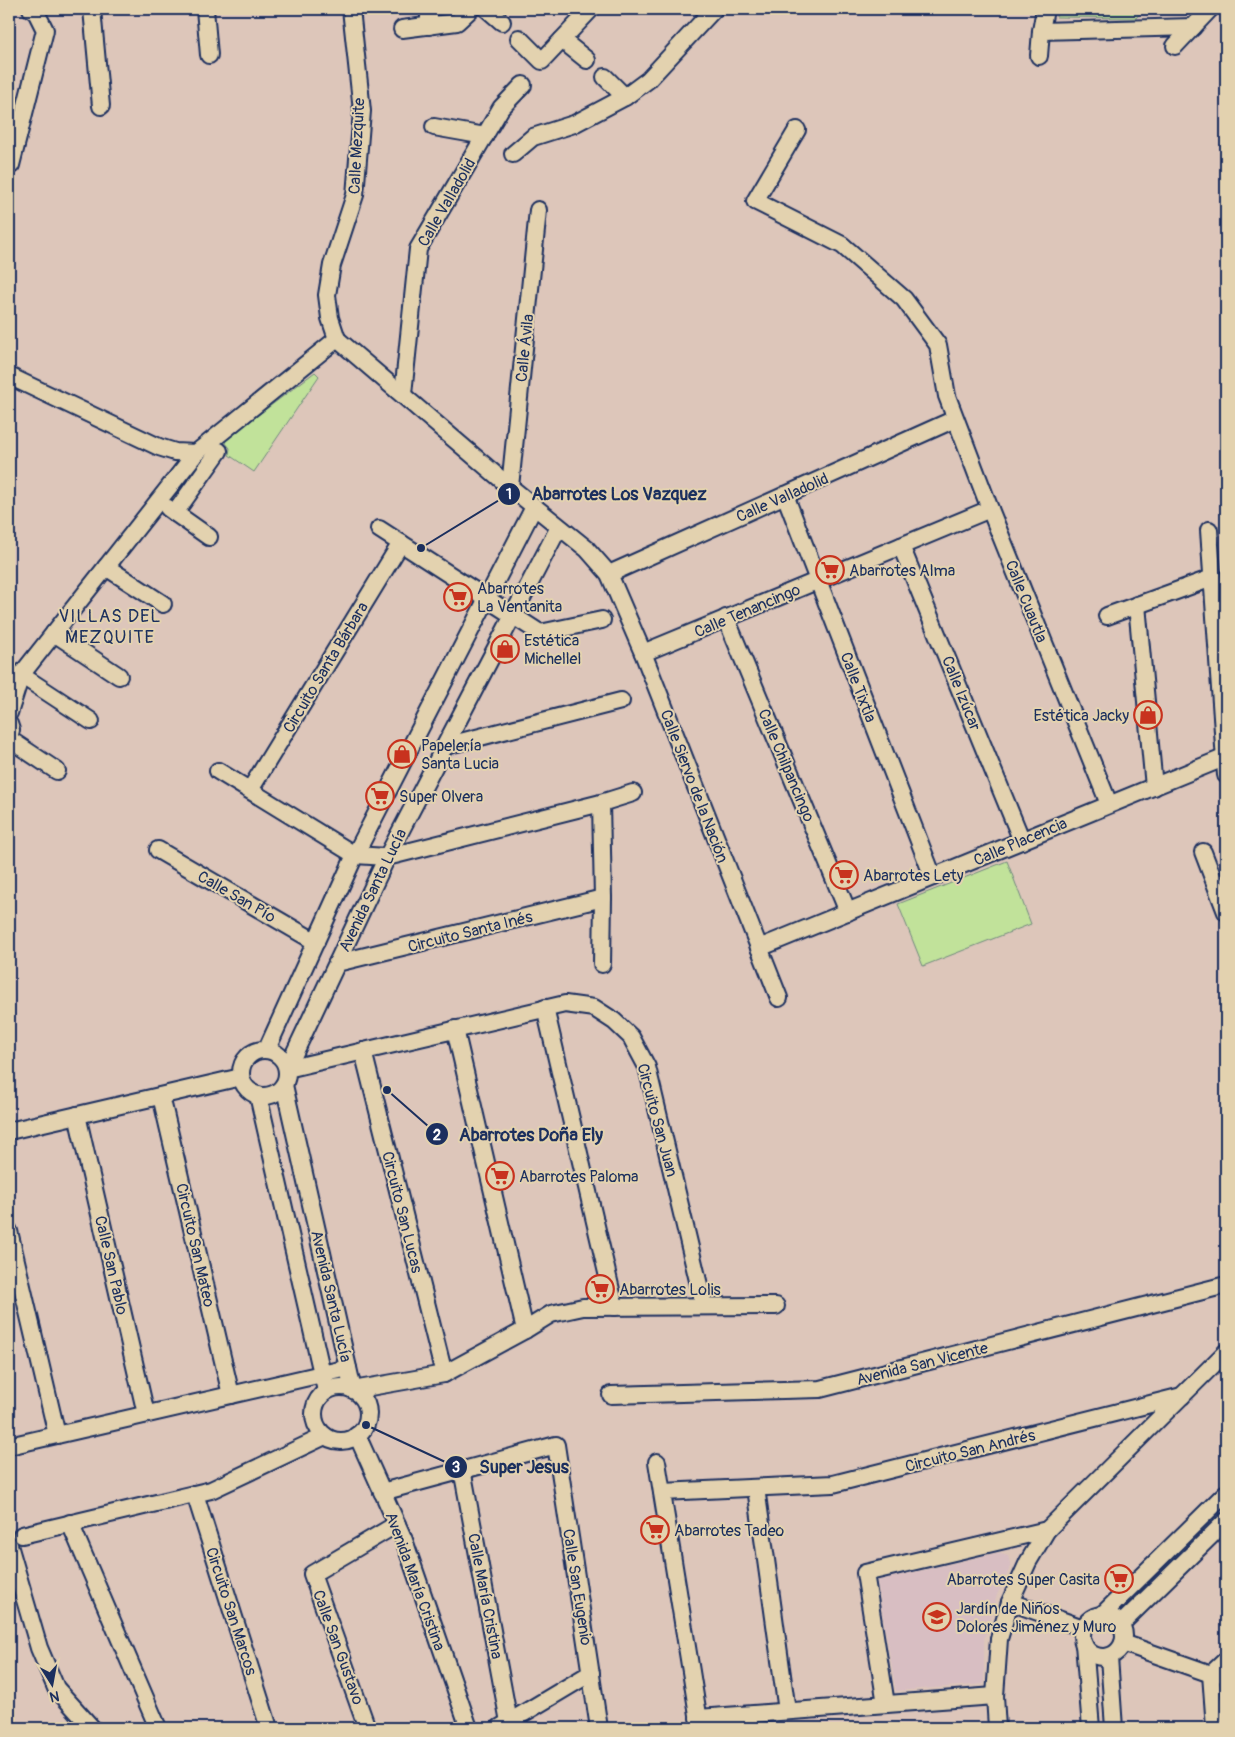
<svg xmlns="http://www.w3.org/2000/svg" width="1235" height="1737" font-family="Pangolin,sans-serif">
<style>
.built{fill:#d8bec2}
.green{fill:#c1e29a;stroke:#6e887c}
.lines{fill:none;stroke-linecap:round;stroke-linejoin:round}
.minor-casing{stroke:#1b2f5e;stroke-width:20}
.minor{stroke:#e3d2af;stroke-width:16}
.labels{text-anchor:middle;stroke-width:4;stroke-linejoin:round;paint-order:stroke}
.street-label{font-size:16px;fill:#1b2f5e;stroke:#e3d2af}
.poi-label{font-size:16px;fill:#1b2f5e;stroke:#e3d2af;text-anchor:start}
.neighbourhood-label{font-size:18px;letter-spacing:1px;fill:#1b2f5e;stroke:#e3d2af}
.leader{fill:none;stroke:#1b2f5e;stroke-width:2}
.callout-dot{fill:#1b2f5e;stroke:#e3d2af;stroke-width:2}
.mark-label{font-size:15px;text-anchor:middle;font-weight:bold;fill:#fff}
.callout-label{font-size:18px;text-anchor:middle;font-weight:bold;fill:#1b2f5e;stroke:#e3d2af;stroke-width:4;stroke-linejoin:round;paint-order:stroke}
</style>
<rect width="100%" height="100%" fill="#ddc6ba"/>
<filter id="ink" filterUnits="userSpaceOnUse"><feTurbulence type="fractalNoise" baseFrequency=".02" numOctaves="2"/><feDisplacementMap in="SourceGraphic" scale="10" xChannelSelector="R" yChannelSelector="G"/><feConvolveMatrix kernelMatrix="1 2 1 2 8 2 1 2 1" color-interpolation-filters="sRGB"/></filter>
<g filter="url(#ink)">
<path class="built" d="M 997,1553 L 1008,1556 L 1011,1566 L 997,1595 L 984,1640 L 984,1684 L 896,1691 L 877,1581 Z"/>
<g class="green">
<path d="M 1057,9 L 1144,9 L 1136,18 L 1056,17 Z"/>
<path d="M 315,372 L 319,376 L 254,472 L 229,455 L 230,448 L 224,441 Z"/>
<path d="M 1007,861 L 1031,924 L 923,966 L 898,904 Z"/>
</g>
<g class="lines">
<defs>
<g id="minor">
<path d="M 92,9 L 101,106"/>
<path d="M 205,9 L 209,55"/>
<path d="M 487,9 L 502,22"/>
<path d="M 429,26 L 429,9"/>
<path d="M 402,29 L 457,22 L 471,9"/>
<path d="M 1041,31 L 1193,27"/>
<path d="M 519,38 L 542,61 L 591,9"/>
<path d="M 562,40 L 587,60"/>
<path d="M 1175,46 L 1210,9"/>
<path d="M 1039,56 L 1041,31 L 1045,9"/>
<path d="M 605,77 L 625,97"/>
<path d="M 434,127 L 485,136"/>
<path d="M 797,130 L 755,201 L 842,245 L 904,299 L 938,345 L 947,396 L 990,509 L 1109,804"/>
<path d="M 513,154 L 533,137 L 574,124 L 625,97 L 648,80 L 714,9"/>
<path d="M 9,166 L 11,165 L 45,30 L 36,12 L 31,9"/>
<path d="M 337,339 L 510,487 L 587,549 L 609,574 L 643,653 L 779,998"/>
<path d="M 337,339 L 330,318 L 327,295 L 332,265 L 355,195 L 362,111 L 351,9"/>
<path d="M 9,376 L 159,447 L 175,452 L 196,453"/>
<path d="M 403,394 L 418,249 L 501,108 L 523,85"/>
<path d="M 510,487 L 538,210"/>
<path d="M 785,495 L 933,877"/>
<path d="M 168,508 L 209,537"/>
<path d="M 175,513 L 219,451"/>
<path d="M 379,529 L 540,633 L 602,620"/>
<path d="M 1209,530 L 1226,775"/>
<path d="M 901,546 L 1022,841"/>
<path d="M 106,567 L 163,604"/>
<path d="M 609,574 L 955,419"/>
<path d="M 1137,605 L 1154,787"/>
<path d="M 1107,616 L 1212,578"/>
<path d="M 726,618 L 848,912"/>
<path d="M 54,633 L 119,676"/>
<path d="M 643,653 L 990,509"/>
<path d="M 21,675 L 91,721"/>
<path d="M 9,713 L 21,675 L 196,453 L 337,339"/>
<path d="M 9,724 L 11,730 L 9,737"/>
<path d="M 9,739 L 57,771"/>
<path d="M 445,746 L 621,701"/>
<path d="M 218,771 L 355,855 L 387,857 L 601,803 L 633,793"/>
<path d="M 250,790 L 401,543"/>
<path d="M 601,803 L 603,898 L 602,964"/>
<path d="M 158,850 L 316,942"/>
<path d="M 1203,852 L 1226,912"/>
<path d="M 759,948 L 1226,757"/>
<path d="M 337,963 L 603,898"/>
<path d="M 545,1008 L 615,1307"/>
<path d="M 455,1029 L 525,1330"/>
<path d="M 267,1049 L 355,855 L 534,507"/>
<circle cx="264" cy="1073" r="23"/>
<path d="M 363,1051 L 444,1374"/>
<path d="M 287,1069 L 565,1004 L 594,1008 L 614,1021 L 631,1037 L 647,1067 L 704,1306"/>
<path d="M 287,1069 L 387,857 L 559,527"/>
<path d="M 284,1085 L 353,1390 L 444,1374 L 525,1330 L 551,1314 L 583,1307 L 776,1306"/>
<path d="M 258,1095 L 326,1391"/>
<path d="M 161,1096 L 231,1395"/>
<path d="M 77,1115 L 146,1414"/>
<path d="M 9,1131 L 241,1077"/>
<path d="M 9,1231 L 57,1435"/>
<circle cx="341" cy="1414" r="27"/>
<path d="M 611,1395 L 820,1389 L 1226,1285"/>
<path d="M 357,1435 L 404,1540 L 469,1728"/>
<path d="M 9,1446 L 348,1368"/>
<path d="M 657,1462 L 700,1727"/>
<path d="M 462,1469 L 509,1722"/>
<path d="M 756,1488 L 787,1711"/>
<path d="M 382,1492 L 556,1445 L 599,1728"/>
<path d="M 662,1492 L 833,1484 L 1182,1396"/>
<path d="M 195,1494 L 269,1728"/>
<path d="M 70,1523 L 158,1728"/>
<path d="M 22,1535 L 211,1490 L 325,1436"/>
<path d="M 9,1545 L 39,1648 L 56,1688 L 92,1728"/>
<path d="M 1010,1602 L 1083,1628"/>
<circle cx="1103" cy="1636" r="21"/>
<path d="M 1102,1615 L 1226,1493"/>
<path d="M 1121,1624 L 1226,1521"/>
<path d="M 1123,1643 L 1211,1674 L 1226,1673"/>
<path d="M 1084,1644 L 1091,1728"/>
<path d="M 1109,1657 L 1114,1728"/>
<path d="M 886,1704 L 865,1573 L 1047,1530"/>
<path d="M 698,1718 L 995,1696"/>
<path d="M 367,1728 L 312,1574 L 397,1524"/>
<path d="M 499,1728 L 591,1673"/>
<path d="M 997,1728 L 995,1696 L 999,1639 L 1010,1602 L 1028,1562 L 1047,1530 L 1226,1352"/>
<path d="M 1215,1728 L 1211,1674 L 1226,1660"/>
</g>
</defs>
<use href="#minor" class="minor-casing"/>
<use href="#minor" class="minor"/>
</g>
</g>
<defs>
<symbol id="supermarket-ring" viewBox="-11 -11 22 22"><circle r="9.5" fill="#e3d2af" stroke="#c8321e" stroke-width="1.5"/><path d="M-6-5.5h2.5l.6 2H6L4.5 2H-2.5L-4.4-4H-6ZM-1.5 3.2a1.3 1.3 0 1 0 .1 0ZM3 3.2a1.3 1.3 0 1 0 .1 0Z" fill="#c8321e"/></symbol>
<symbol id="shop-ring" viewBox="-11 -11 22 22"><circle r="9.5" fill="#e3d2af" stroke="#c8321e" stroke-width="1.5"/><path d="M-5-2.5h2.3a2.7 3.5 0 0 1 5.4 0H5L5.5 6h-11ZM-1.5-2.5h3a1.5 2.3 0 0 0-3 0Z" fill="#c8321e"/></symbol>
<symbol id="school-ring" viewBox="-11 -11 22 22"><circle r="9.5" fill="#e3d2af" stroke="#c8321e" stroke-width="1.5"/><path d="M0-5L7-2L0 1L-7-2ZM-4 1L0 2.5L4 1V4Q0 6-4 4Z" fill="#c8321e"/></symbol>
</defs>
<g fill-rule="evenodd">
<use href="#supermarket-ring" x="814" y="554" width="32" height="32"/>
<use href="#supermarket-ring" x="442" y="581" width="32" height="32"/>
<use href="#shop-ring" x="489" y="633" width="32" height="32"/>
<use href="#shop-ring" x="1132" y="699" width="32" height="32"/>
<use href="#shop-ring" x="386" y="738" width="32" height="32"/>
<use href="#supermarket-ring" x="364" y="780" width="32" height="32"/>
<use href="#supermarket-ring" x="828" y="859" width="32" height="32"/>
<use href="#supermarket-ring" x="484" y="1160" width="32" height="32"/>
<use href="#supermarket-ring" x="584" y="1273" width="32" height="32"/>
<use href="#supermarket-ring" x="639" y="1514" width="32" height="32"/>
<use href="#supermarket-ring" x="1103" y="1563" width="32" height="32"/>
<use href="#school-ring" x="921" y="1601" width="32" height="32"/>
</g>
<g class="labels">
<g class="street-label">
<text transform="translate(356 146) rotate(-87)" y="6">Calle Mezquite</text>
<text transform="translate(446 202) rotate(-60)" y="6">Calle Valladolid</text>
<text transform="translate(524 348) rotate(-84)" y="6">Calle Ávila</text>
<text transform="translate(782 497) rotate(-24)" y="6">Calle Valladolid</text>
<text transform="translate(1027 601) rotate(68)" y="6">Calle Cuautla</text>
<text transform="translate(747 610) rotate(-23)" y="6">Calle Tenancingo</text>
<text transform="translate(325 667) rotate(-59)" y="6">Circuito Santa Bárbara</text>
<text transform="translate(859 687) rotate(69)" y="6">Calle Tixtla</text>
<text transform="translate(962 693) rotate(68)" y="6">Calle Izúcar</text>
<text transform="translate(787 765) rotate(67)" y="6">Calle Chilpancingo</text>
<text transform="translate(695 786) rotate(69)" y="6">Calle Siervo de la Nación</text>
<text transform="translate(1020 841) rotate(-23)" y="6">Calle Placencia</text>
<text transform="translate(372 890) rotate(-64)" y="6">Avenida Santa Lucía</text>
<text transform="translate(237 896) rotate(30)" y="6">Calle San Pío</text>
<text transform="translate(470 931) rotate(-14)" y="6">Circuito Santa Inés</text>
<text transform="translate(658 1120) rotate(75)" y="6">Circuito San Juan</text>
<text transform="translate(403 1212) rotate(76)" y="6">Circuito San Lucas</text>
<text transform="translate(196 1245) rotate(77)" y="6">Circuito San Mateo</text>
<text transform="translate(112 1265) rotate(77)" y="6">Calle San Pablo</text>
<text transform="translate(332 1296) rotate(77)" y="6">Avenida Santa Lucía</text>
<text transform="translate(922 1363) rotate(-14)" y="6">Avenida San Vicente</text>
<text transform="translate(970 1450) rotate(-14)" y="6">Circuito San Andrés</text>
<text transform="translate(416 1581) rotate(70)" y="6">Avenida María Cristina</text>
<text transform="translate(578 1587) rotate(81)" y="6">Calle San Eugenio</text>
<text transform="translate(486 1596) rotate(79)" y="6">Calle María Cristina</text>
<text transform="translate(232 1611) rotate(72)" y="6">Circuito San Marcos</text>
<text transform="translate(339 1647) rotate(70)" y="6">Calle San Gustavo</text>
</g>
<g class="poi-label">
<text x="849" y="576">Abarrotes Alma</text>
<text x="477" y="594">Abarrotes<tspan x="477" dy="18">La Ventanita</tspan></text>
<text x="524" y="646">Estética<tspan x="524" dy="18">Michellel</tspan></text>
<text x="1129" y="721" text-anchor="end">Estética Jacky</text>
<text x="421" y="751">Papelería<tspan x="421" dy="18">Santa Lucia</tspan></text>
<text x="399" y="802">Super Olvera</text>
<text x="863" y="881">Abarrotes Lety</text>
<text x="519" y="1182">Abarrotes Paloma</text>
<text x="619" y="1295">Abarrotes Lolis</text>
<text x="674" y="1536">Abarrotes Tadeo</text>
<text x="1100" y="1585" text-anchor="end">Abarrotes Super Casita</text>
<text x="956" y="1614">Jardín de Niños<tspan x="956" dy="18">Dolores Jiménez y Muro</tspan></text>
</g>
<g class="neighbourhood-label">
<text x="110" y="622">VILLAS DEL<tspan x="110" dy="21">MEZQUITE</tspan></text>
</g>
</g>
<path class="leader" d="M421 548L509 494M387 1090L437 1134M366 1425L456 1467"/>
<g class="callout-dot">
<circle cx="421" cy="548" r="5"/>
<circle cx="387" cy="1090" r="5"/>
<circle cx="366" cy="1425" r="5"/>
<circle cx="509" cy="494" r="12"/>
<circle cx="437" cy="1134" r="12"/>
<circle cx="456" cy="1467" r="12"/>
</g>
<g class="mark-label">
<text x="509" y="499">1</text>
<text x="437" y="1140">2</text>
<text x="456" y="1472">3</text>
</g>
<g class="callout-label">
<text x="619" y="500">Abarrotes Los Vazquez</text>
<text x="531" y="1141">Abarrotes Doña Ely</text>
<text x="524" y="1473">Super Jesus</text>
</g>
<rect width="1235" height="1737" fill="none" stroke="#e3d2af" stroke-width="30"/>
<rect x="15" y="15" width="1205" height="1707" fill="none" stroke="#1b2f5e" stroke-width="2" filter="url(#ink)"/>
<g transform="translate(52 1684) rotate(169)" stroke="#e3d2af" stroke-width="4" paint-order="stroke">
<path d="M0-4L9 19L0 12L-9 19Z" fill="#1b2f5e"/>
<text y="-8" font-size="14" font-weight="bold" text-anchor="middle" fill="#1b2f5e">N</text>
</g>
</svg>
